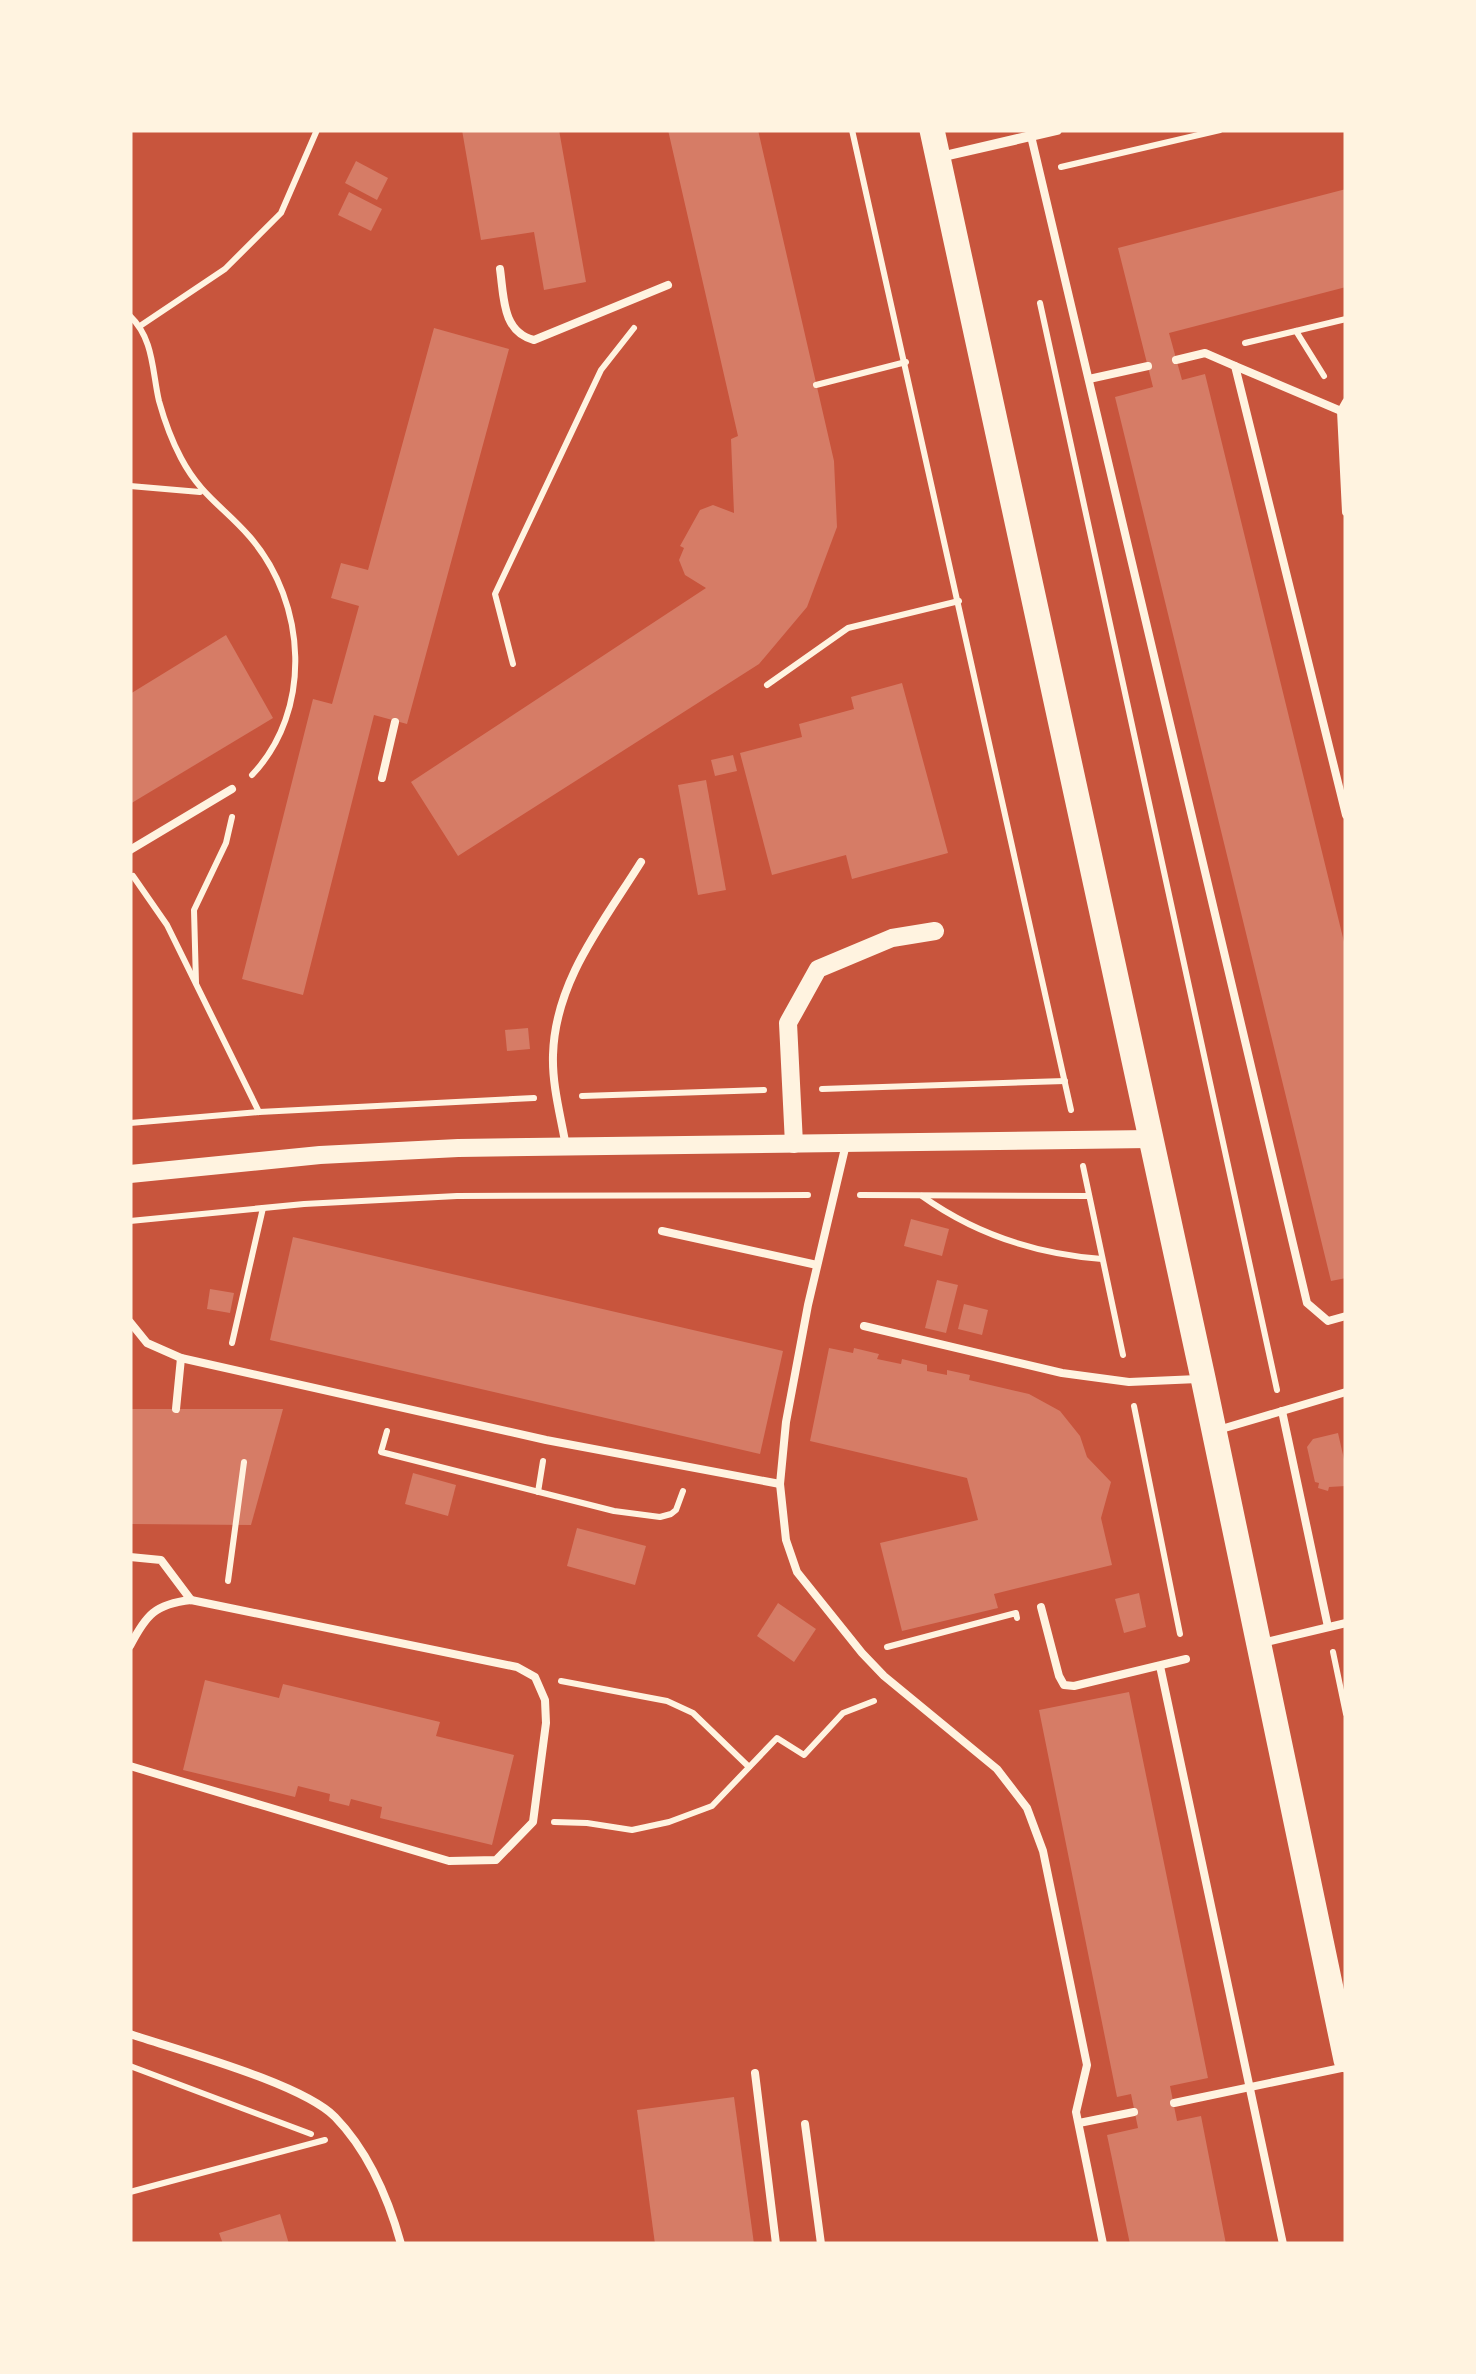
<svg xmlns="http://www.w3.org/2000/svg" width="1476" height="2374" font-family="Roboto,sans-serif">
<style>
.building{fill:#d67c66}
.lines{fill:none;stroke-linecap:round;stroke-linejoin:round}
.path{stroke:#fff3e0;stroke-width:6}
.service{stroke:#fff3e0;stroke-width:8}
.minor{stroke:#fff3e0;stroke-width:10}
.tertiary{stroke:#fff3e0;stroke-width:18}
.primary{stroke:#fff3e0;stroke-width:25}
</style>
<rect width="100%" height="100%" fill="#c8553d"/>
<g class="building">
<path d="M 462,130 L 559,130 L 586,282 L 544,290 L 534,232 L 481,240 Z"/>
<path d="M 668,130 L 758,130 L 834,461 L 837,527 L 807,607 L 759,664 L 458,856 L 411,782 L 706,588 L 685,575 L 679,560 L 684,548 L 680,546 L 700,510 L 713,505 L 734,513 L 731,439 L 738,436 Z"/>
<path d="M 356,161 L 388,178 L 377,200 L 345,183 Z"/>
<path d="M 1346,189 L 1346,287 L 1169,333 L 1182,380 L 1205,374 L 1346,950 L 1346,1278 L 1331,1281 L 1115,397 L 1153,387 L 1118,248 Z"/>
<path d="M 349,192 L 382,209 L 371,231 L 338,215 Z"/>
<path d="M 434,328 L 509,349 L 407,724 L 374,715 L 303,995 L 242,979 L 313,699 L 332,704 L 359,606 L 331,598 L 341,563 L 368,570 Z"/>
<path d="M 226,635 L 273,718 L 130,804 L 130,694 Z"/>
<path d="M 902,683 L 948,853 L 852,879 L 846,855 L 772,875 L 740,753 L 802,737 L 799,724 L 854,709 L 851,697 Z"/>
<path d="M 733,755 L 737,771 L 715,776 L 711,760 Z"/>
<path d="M 706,780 L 726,890 L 698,895 L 678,785 Z"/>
<path d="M 528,1028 L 530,1049 L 507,1051 L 505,1030 Z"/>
<path d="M 911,1219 L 949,1229 L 942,1256 L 904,1246 Z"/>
<path d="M 293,1237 L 783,1351 L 760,1454 L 270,1340 Z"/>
<path d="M 937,1280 L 958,1285 L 946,1333 L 925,1328 Z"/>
<path d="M 210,1289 L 234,1293 L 230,1313 L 207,1309 Z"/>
<path d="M 964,1304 L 988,1310 L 982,1335 L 958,1329 Z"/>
<path d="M 829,1348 L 853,1353 L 854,1348 L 879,1354 L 877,1359 L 901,1364 L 902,1359 L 927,1365 L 927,1371 L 947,1375 L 947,1370 L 970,1375 L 969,1380 L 1029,1394 L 1060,1411 L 1080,1436 L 1087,1457 L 1111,1482 L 1101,1518 L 1112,1565 L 994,1594 L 998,1608 L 902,1631 L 880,1543 L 978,1520 L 967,1478 L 810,1441 Z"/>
<path d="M 130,1409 L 283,1409 L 251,1525 L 130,1524 Z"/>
<path d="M 1338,1433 L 1346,1468 L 1346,1486 L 1329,1487 L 1328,1491 L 1318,1488 L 1319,1483 L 1315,1482 L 1307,1447 L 1313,1439 Z"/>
<path d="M 413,1473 L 456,1485 L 448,1516 L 405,1504 Z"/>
<path d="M 577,1528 L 646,1546 L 635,1585 L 567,1566 Z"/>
<path d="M 1139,1593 L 1146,1627 L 1124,1633 L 1115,1599 Z"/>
<path d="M 778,1603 L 816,1629 L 794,1662 L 757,1636 Z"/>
<path d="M 205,1680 L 279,1698 L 283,1684 L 440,1722 L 436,1736 L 514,1755 L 492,1845 L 380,1818 L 382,1807 L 351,1799 L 349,1806 L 329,1801 L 330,1794 L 298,1786 L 295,1797 L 183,1770 Z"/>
<path d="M 1129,1692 L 1208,2078 L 1170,2086 L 1177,2121 L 1201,2116 L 1226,2244 L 1130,2244 L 1107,2135 L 1138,2128 L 1131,2094 L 1117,2097 L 1039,1710 Z"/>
<path d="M 734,2097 L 754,2244 L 655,2244 L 637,2110 Z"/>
<path d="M 280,2214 L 289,2244 L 223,2244 L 219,2233 Z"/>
</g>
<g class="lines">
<g class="path">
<path d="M 852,130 L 1071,1110"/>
<path d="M 1061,167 L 1220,130"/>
<path d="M 1040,303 L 1277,1390"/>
<path d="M 130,316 C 154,339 152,371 159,401 C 164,419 172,441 181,458 C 201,496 224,507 250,537 C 307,603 313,711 252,775"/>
<path d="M 140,326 L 225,269 L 281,213 L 317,130"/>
<path d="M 1296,331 L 1324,376"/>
<path d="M 1245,343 L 1346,319"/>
<path d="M 816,385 L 906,362"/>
<path d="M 130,486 L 200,492"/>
<path d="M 513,664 L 495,594 L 601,370 L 634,328"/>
<path d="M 767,685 L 848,628 L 959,601"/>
<path d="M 133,876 L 167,925 L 259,1112"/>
<path d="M 196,983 L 194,910 L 226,843 L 232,817"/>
<path d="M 822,1089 L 1065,1081"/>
<path d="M 582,1096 L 764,1090"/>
<path d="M 130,1123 L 259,1112 L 534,1098"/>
<path d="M 1083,1166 L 1123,1355"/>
<path d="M 860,1195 L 1089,1196"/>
<path d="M 922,1196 C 975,1234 1036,1254 1102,1259"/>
<path d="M 130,1221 L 304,1204 L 457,1196 L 808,1195"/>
<path d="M 232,1343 L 263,1208"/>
<path d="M 1134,1406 L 1180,1634"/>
<path d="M 387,1431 L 381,1452 L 614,1511 L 660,1517 L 671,1514 L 676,1510 L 683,1491"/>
<path d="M 538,1492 L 543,1461"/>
<path d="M 228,1581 L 244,1462"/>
<path d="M 887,1647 L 1016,1613 L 1017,1618"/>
<path d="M 1333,1652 L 1346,1714"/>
<path d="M 561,1681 L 667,1701 L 693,1713 L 749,1767"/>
<path d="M 554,1822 L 587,1823 L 632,1830 L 669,1822 L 712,1806 L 777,1738 L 804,1755 L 843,1713 L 874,1701"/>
<path d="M 130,2066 L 311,2134"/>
<path d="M 130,2192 L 325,2140"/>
</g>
<g class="service">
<path d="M 1031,136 L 1307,1303 L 1328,1321 L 1346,1316"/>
<path d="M 500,269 C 504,297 502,332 534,340 L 668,285"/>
<path d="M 1176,360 L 1205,353 L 1235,366 L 1346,815"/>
<path d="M 1235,366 L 1341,411"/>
<path d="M 1089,379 L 1148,366"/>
<path d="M 1346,402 L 1341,411 L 1346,512"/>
<path d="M 382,778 L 395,722"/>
<path d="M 130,850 L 232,789"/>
<path d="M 846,1144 L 808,1305 L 786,1422 L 780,1484 L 786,1540 L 797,1572 L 862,1653 L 884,1676 L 997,1769 L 1027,1808 L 1043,1851 L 1087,2065 L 1076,2112 L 1103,2244"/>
<path d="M 566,1147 C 561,1117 552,1086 553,1055 C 555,981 603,923 641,862"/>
<path d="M 662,1231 L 817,1265"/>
<path d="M 130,1322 L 147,1343 L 181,1358 L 546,1440 L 780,1484"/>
<path d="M 864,1326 L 1062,1373 L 1129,1382 L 1198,1379"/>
<path d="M 176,1409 L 181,1358"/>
<path d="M 1282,1411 L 1328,1627"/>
<path d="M 1218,1430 L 1346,1392"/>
<path d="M 130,1557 L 161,1560 L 191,1600"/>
<path d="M 1041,1607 L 1059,1676 L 1064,1685 L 1074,1686 L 1186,1659"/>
<path d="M 1262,1643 L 1346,1623"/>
<path d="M 130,1646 C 146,1615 155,1604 191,1600 L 517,1667 L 535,1677 L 545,1700 L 546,1723 L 533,1822 L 496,1860 L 449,1861 L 130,1766"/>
<path d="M 1160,1666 L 1283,2244"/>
<path d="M 130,2034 C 180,2051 301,2083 335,2117 C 369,2152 388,2197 401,2244"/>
<path d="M 755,2073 L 776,2244"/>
<path d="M 1174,2103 L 1346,2067"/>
<path d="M 1079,2123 L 1134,2112"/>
<path d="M 805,2124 L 821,2244"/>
</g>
<path class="minor" d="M 940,157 L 1057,130"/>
<g class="tertiary">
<path d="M 794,1144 L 788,1023 L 818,969 L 892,938 L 935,931"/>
<path d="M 130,1174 L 320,1155 L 458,1148 L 1150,1139"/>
</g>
<path class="primary" d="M 932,130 L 1203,1378 L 1346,2060"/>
</g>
<rect width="1476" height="2374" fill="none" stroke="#fff3e0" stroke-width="265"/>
</svg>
